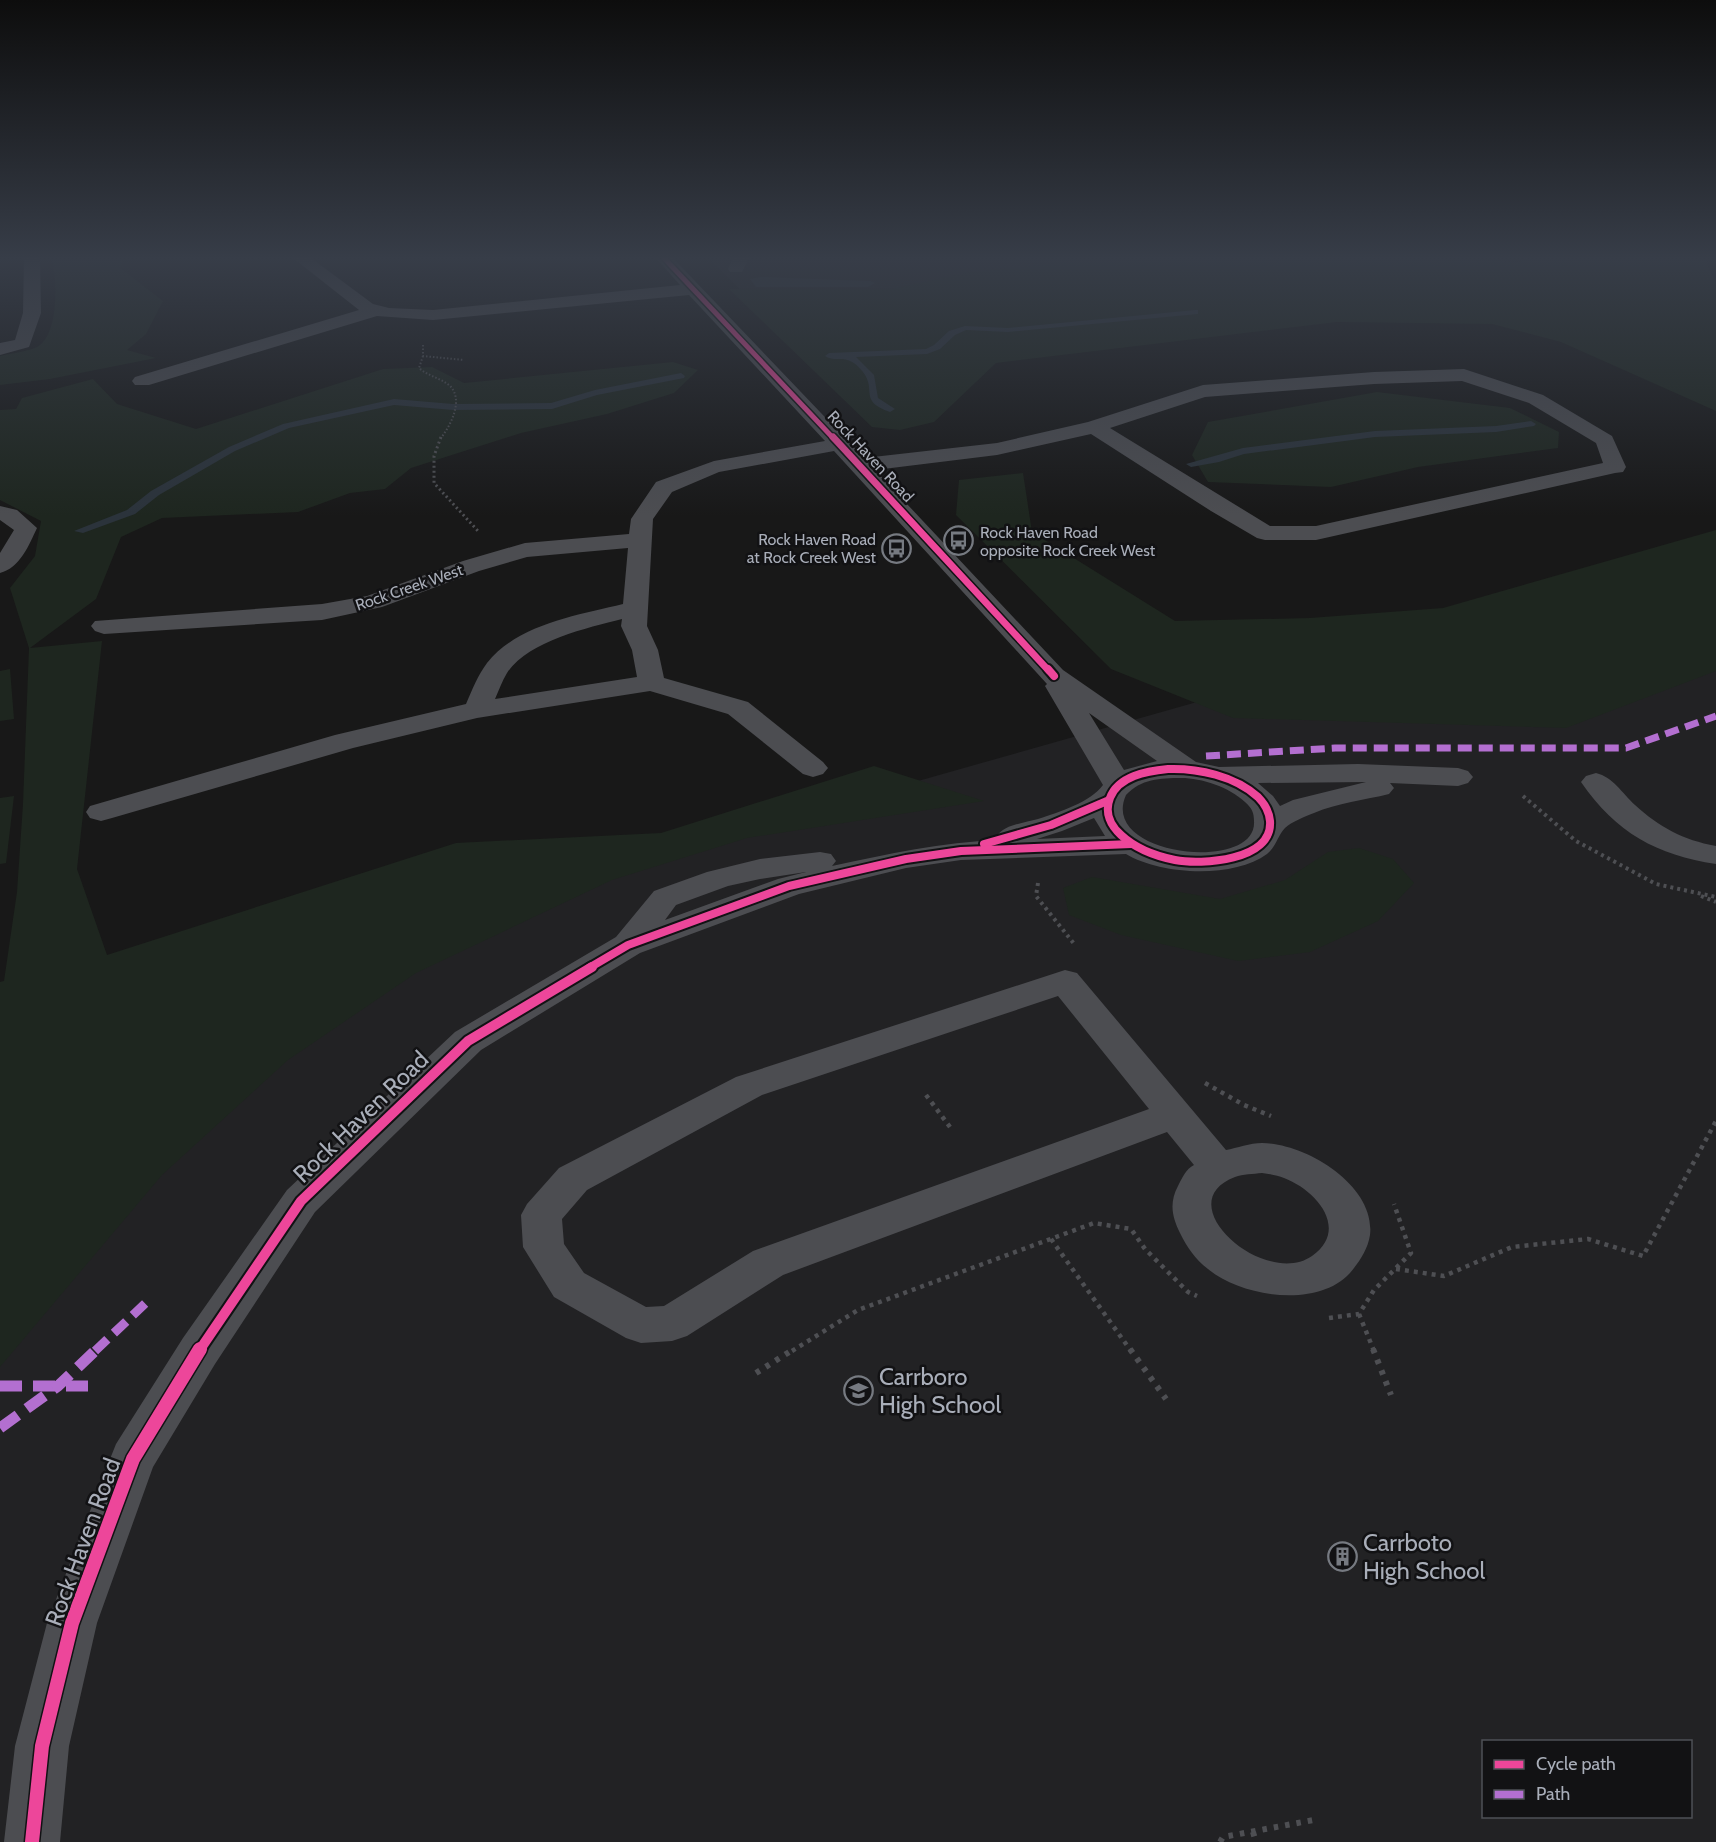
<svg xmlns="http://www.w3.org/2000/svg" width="1716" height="1842" font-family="Cabin,sans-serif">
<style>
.built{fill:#222224;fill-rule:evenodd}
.green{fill:#1e261f}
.water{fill:#2b333b}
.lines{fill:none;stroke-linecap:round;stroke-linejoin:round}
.stream{fill:#2b333b;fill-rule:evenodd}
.path-far4{stroke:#4e4f53;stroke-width:2;stroke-dasharray:1.5 2;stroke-linecap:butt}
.path-far3{stroke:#4e4f53;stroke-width:3;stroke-dasharray:2 3;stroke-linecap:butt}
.path-far2{stroke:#4e4f53;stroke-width:4;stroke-dasharray:3 4;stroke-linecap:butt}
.path-far1{stroke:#4e4f53;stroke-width:4.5;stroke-dasharray:4 5;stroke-linecap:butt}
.path{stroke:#4e4f53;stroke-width:6;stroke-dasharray:4.5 7;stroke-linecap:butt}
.minor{fill:#4c4d51;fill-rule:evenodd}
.quiet-far2{stroke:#b36fd0;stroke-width:7;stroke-dasharray:14 7;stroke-linecap:butt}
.quiet-far1{stroke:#b36fd0;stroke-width:9;stroke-dasharray:17 9;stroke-linecap:butt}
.quiet{stroke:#b36fd0;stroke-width:11;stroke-dasharray:22 11;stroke-linecap:butt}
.cycleway-far4-casing{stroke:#121214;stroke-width:8}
.cycleway-far3-casing{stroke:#121214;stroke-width:10}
.cycleway-far2-casing{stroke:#121214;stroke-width:12}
.cycleway-far1-casing{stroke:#121214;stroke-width:14}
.cycleway-casing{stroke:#121214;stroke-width:17}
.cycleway-far4{stroke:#ed469a;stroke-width:5}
.cycleway-far3{stroke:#ed469a;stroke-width:7}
.cycleway-far2{stroke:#ed469a;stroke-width:8}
.cycleway-far1{stroke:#ed469a;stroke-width:10}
.cycleway{stroke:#ed469a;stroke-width:14}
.labels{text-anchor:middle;stroke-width:5;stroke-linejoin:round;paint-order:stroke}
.far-street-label{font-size:16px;fill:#a9aeb9;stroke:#121214}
.far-poi-label{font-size:16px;fill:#a9aeb9;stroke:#121214;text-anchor:start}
.near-street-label{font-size:24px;fill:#a9aeb9;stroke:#121214}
.near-poi-label{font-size:24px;fill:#a9aeb9;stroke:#121214;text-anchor:start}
</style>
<rect width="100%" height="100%" fill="#181818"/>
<g class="built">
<path d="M 708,258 L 1332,258 L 762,311 Z"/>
<path d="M 1716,555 L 1716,1842 L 0,1842 L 0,1041 ZM 1484,1742 L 1690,1742 L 1690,1816 L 1484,1816 Z"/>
</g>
<g class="green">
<path d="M 51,258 L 124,258 L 120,268 L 163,301 L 146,334 L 127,350 L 156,358 L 50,379 L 0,385 L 0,356 C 12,353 26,352 37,347 C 59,336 58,278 51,258 Z"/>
<path d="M 1156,258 L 1448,258 L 1521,262 L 1522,258 L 1711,258 L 1706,263 L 1716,282 L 1716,411 L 1561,342 L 1492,324 L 1337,322 L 996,363 L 934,422 L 900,430 L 872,427 L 729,289 L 892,289 L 965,273 L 1073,262 L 1116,262 Z"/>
<path d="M 673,362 L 698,370 L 674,393 L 607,414 L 521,433 L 411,468 L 385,489 L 350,493 L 298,512 L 162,518 L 121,537 L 96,599 L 30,648 L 102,641 L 77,869 L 107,955 L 456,843 L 661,833 L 874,766 L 984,801 L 747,838 L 612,880 L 416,973 L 288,1060 L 162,1175 L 0,1367 L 0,982 L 4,981 L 17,892 L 23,804 L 29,648 L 10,588 L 35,556 L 41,521 L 0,500 L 0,410 L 16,409 L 22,398 L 93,379 L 117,404 L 196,429 L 383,369 L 432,367 L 464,383 Z"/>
<path d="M 1377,392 L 1510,408 L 1559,432 L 1558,448 L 1418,467 L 1331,487 L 1208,482 L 1192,455 L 1208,422 Z"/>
<path d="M 1023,473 L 1032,532 L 1175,621 L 1310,618 L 1443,608 L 1716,530 L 1716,671 L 1566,728 L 1233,718 L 1111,669 L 956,515 L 959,480 Z"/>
<path d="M 10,669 L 14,719 L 0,721 L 0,671 Z"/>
<path d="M 14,796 L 6,863 L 0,864 L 0,798 Z"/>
<path d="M 1359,848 L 1393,859 L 1414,883 L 1378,921 L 1310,952 L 1238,961 L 1121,935 L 1069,915 L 1063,888 L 1092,877 L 1220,899 L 1285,880 L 1328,852 Z"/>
</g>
<path class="water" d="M 761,277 L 870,281 L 875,283 L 868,287 L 756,287 L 750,279 Z"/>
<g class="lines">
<g class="stream">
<path d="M 1195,310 L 1198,310 L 1198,314 L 1008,332 L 966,330 L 955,335 L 940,349 L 927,354 L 856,357 L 874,375 L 878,398 L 895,409 L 890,412 C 858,401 877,390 863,372 C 846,351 837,364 825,356 L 829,353 L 926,349 L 934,345 L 949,331 L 965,326 L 1008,328 Z"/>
<path d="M 681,373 L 685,376 L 684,378 L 597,395 L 552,409 L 453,410 L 394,405 L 289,428 L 235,451 L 159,495 L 135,514 L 83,533 L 74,531 L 127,510 L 151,491 L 229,447 L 283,424 L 394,399 L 453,404 L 551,403 L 595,390 Z"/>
<path d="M 1531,421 L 1536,424 L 1534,426 L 1496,432 L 1375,437 L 1244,454 L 1219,462 L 1191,467 L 1186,464 L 1243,448 L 1375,431 L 1496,426 Z"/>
</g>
<g class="path-far4">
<path d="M 423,345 L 423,356 L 464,360"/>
<path d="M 423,356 L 419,368 C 428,376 440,378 449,385 C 465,399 450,427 440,439"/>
</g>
<path class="path-far3" d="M 441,437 L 434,456 L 434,483 L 478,531"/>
<g class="path-far2">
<path d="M 1523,796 L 1576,841 L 1656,884 L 1716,897"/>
<path d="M 1038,883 L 1036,896 L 1075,945"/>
<path d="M 1701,896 L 1716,902"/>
</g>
<g class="path-far1">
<path d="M 1205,1083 L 1244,1105 L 1271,1116"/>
<path d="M 926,1095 L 950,1127"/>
<path d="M 1051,1239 L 1131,1351"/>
<path d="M 1396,1269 L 1444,1276 L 1512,1247 L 1588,1239 L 1643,1256 L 1716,1121"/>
<path d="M 1359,1314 L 1374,1351"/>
<path d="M 1329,1318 L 1359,1314 L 1374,1290 L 1411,1253 L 1394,1204"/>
<path d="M 792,1351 L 858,1310 L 1094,1223 L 1131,1229 L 1145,1249 L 1188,1292 L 1197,1296"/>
</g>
<g class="path">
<path d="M 1130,1349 L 1166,1399"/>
<path d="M 1373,1349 L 1391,1395"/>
<path d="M 756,1373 L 794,1349"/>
<path d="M 1253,1832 L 1256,1842"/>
<path d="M 1220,1842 L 1223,1837 L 1319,1819"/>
</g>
<g class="minor">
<path d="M 24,258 L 40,258 L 41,313 L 29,347 L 0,355 L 0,343 L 15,340 L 23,313 Z"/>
<path d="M 293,258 L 311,258 L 373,304 L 389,308 L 433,310 L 680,285 L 656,258 L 673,258 L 864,458 L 997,443 L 1088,422 L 1203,385 L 1374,372 L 1464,369 L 1543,395 L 1612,436 L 1626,467 L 1623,472 L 1615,473 L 1316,540 L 1265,540 L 1257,538 L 1211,511 L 1091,434 L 997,455 L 875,470 L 1063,670 L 1196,762 L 1219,767 L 1358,764 L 1458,768 L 1468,771 L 1473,777 L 1468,783 L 1458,786 L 1390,783 L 1394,788 L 1389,794 C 1365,800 1337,803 1314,813 C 1306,816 1291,822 1285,828 C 1278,835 1276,847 1267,854 C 1233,879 1161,875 1126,854 L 961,860 L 906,868 L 799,894 L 640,953 L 481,1050 L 315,1212 L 215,1364 L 153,1467 L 97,1623 L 69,1746 L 60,1842 L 4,1842 L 15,1746 L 47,1623 L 110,1459 L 116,1444 L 183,1338 L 287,1190 L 455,1032 L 616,937 L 654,891 L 707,872 L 760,859 L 820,852 L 831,854 L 836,861 L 832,866 C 888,854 942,842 999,840 L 997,836 C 1005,824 1025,823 1038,819 C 1059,812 1091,802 1103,785 L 1045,686 L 1047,684 L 834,451 L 719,472 L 672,492 L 653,519 L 647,626 L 658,650 L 664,678 L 748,702 L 823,762 L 828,768 L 823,774 L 813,777 L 803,774 L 728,714 L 650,691 L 477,718 L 353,748 L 112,818 L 101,821 L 90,818 L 86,812 L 90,806 L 335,735 L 466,704 C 472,690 478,675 487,663 C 518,624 578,615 623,604 L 628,548 L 527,557 L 479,571 L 382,607 L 322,620 L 104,634 L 95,631 L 91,626 L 95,621 L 322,604 L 367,596 L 463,561 L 525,543 L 629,534 L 631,519 L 656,482 L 714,461 L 825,441 L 689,295 L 433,320 L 377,316 L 149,385 L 135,385 L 132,381 L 135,377 L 359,310 ZM 1462,381 L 1529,403 L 1596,443 L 1603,463 L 1316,526 L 1270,526 L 1110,428 L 1205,397 L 1374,384 ZM 622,619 L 621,626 L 632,650 L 637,677 L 495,699 C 499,690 502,681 507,673 C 528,641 587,628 622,619 ZM 1089,713 L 1157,761 L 1124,770 ZM 1181,778 C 1202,778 1229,787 1245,802 C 1252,808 1254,813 1254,821 C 1258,873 1098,857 1126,795 C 1141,779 1160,778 1181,778 ZM 1366,782 L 1293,800 L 1280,806 L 1273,796 L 1258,783 ZM 1094,818 L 1105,836 L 1037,839 L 1062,831 ZM 806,872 L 778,879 L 665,920 L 676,905 L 728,886 L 760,879 Z"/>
<path d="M 733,258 L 749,258 L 742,272 L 730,272 L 728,269 Z"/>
<path d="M 0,506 L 17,510 L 37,528 C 29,545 20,568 0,573 L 0,553 L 14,530 L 0,520 Z"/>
<path d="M 1596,773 C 1613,777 1622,793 1635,805 C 1659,827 1683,840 1716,846 L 1716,864 C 1657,855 1616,833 1581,782 L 1586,776 Z"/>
<path d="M 1065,970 L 1077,973 L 1226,1150 C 1237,1148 1250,1143 1262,1143 C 1305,1143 1376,1185 1370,1235 C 1368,1248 1361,1259 1354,1268 C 1324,1310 1243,1298 1208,1269 C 1195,1259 1187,1247 1180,1233 C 1172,1217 1169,1203 1178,1186 C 1182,1178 1186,1169 1194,1165 L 1167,1132 L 783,1275 L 687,1336 L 672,1341 L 641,1343 L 626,1338 L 554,1297 L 523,1247 L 521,1215 L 527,1204 L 559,1168 L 736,1077 ZM 1058,996 L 1149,1109 L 753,1251 L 664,1306 L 646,1307 L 584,1273 L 564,1244 L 562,1219 L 587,1190 L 762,1095 ZM 1262,1173 C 1269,1174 1277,1175 1284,1178 C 1316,1190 1350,1229 1312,1256 C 1265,1289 1166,1203 1235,1177 C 1243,1174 1253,1174 1262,1173 Z"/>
</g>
<path class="quiet-far2" d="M 1206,756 L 1335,748 L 1626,748 L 1716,716"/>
<path class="quiet-far1" d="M 95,1351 L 150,1299"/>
<g class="quiet">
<path d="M 0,1386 L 91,1386"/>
<path d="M 0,1428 L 58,1386 L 97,1349"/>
</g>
<defs>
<path id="cycleway-far4" d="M 664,258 L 834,439"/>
<path id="cycleway-far3" d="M 833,437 L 1049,671"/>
<g id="cycleway-far2">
<path d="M 1048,669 L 1054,676"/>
<path d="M 1168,769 C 1198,768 1235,776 1258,797 C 1265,804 1269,811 1270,821 C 1273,861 1201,865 1175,860 C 1155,856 1136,849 1121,835 C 1111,826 1104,813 1110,798 C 1118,776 1147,771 1168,769 Z"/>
<path d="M 984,844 L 1051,825 L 1107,801"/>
<path d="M 589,968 L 628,945 L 789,886 L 906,859 L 961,851 L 1131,844"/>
</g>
<path id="cycleway-far1" d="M 199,1351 L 301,1201 L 468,1041 L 592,967"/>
<path id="cycleway" d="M 32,1842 L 42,1746 L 72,1623 L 133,1459 L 200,1349"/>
</defs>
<use href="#cycleway-far4" class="cycleway-far4-casing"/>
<use href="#cycleway-far3" class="cycleway-far3-casing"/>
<use href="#cycleway-far2" class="cycleway-far2-casing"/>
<use href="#cycleway-far1" class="cycleway-far1-casing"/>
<use href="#cycleway" class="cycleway-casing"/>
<use href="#cycleway-far4" class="cycleway-far4"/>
<use href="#cycleway-far3" class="cycleway-far3"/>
<use href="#cycleway-far2" class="cycleway-far2"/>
<use href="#cycleway-far1" class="cycleway-far1"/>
<use href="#cycleway" class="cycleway"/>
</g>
<linearGradient id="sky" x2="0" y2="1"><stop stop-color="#0d0d0d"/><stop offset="0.5" stop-color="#373d48"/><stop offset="1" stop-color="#373d48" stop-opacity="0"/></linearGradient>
<rect width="1716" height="516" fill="url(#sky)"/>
<defs>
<symbol id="bus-ring" viewBox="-11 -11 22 22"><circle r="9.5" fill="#121214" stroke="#767a81" stroke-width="1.5"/><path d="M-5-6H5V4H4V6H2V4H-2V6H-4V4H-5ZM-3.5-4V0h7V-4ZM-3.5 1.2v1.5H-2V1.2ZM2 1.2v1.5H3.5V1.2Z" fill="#767a81"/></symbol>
<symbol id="school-ring" viewBox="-11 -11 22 22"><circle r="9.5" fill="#121214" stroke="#767a81" stroke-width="1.5"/><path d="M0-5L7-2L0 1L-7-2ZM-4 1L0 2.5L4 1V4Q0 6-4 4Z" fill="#767a81"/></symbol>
<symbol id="building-ring" viewBox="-11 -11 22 22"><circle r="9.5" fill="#121214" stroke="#767a81" stroke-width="1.5"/><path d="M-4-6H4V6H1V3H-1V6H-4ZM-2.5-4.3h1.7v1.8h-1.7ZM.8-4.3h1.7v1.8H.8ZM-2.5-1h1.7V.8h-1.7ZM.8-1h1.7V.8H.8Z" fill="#767a81"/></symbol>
</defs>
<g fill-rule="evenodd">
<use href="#bus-ring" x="942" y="524" width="33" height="33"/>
<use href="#bus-ring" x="880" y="532" width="33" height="33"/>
<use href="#school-ring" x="842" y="1374" width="33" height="33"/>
<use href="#building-ring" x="1326" y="1540" width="33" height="33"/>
</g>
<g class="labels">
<g class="far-street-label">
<text transform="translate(871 456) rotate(47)" y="6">Rock Haven Road</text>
<text transform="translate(409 587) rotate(-19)" y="6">Rock Creek West</text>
</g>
<g class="far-poi-label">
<text x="980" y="538">Rock Haven Road<tspan x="980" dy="18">opposite Rock Creek West</tspan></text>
<text x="876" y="545" text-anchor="end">Rock Haven Road<tspan x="876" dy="18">at Rock Creek West</tspan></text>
</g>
<g class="near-street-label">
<text transform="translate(361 1117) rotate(-44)" y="8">Rock Haven Road</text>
<text transform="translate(83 1542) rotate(-70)" y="8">Rock Haven Road</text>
</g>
<g class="near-poi-label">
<text x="879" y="1385">Carrboro<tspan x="879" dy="28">High School</tspan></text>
<text x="1363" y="1551">Carrboto<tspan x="1363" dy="28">High School</tspan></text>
</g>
</g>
<rect x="1482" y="1740" width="210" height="78" fill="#121214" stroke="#4e5056" stroke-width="1.5"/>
<rect x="1494" y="1760" width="30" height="9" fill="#ed469a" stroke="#4e5056" stroke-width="1.5"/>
<text x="1536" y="1770" font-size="18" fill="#a9aeb9">Cycle path</text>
<rect x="1494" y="1790" width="30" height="9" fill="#b36fd0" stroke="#4e5056" stroke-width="1.5"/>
<text x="1536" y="1800" font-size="18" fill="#a9aeb9">Path</text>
</svg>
